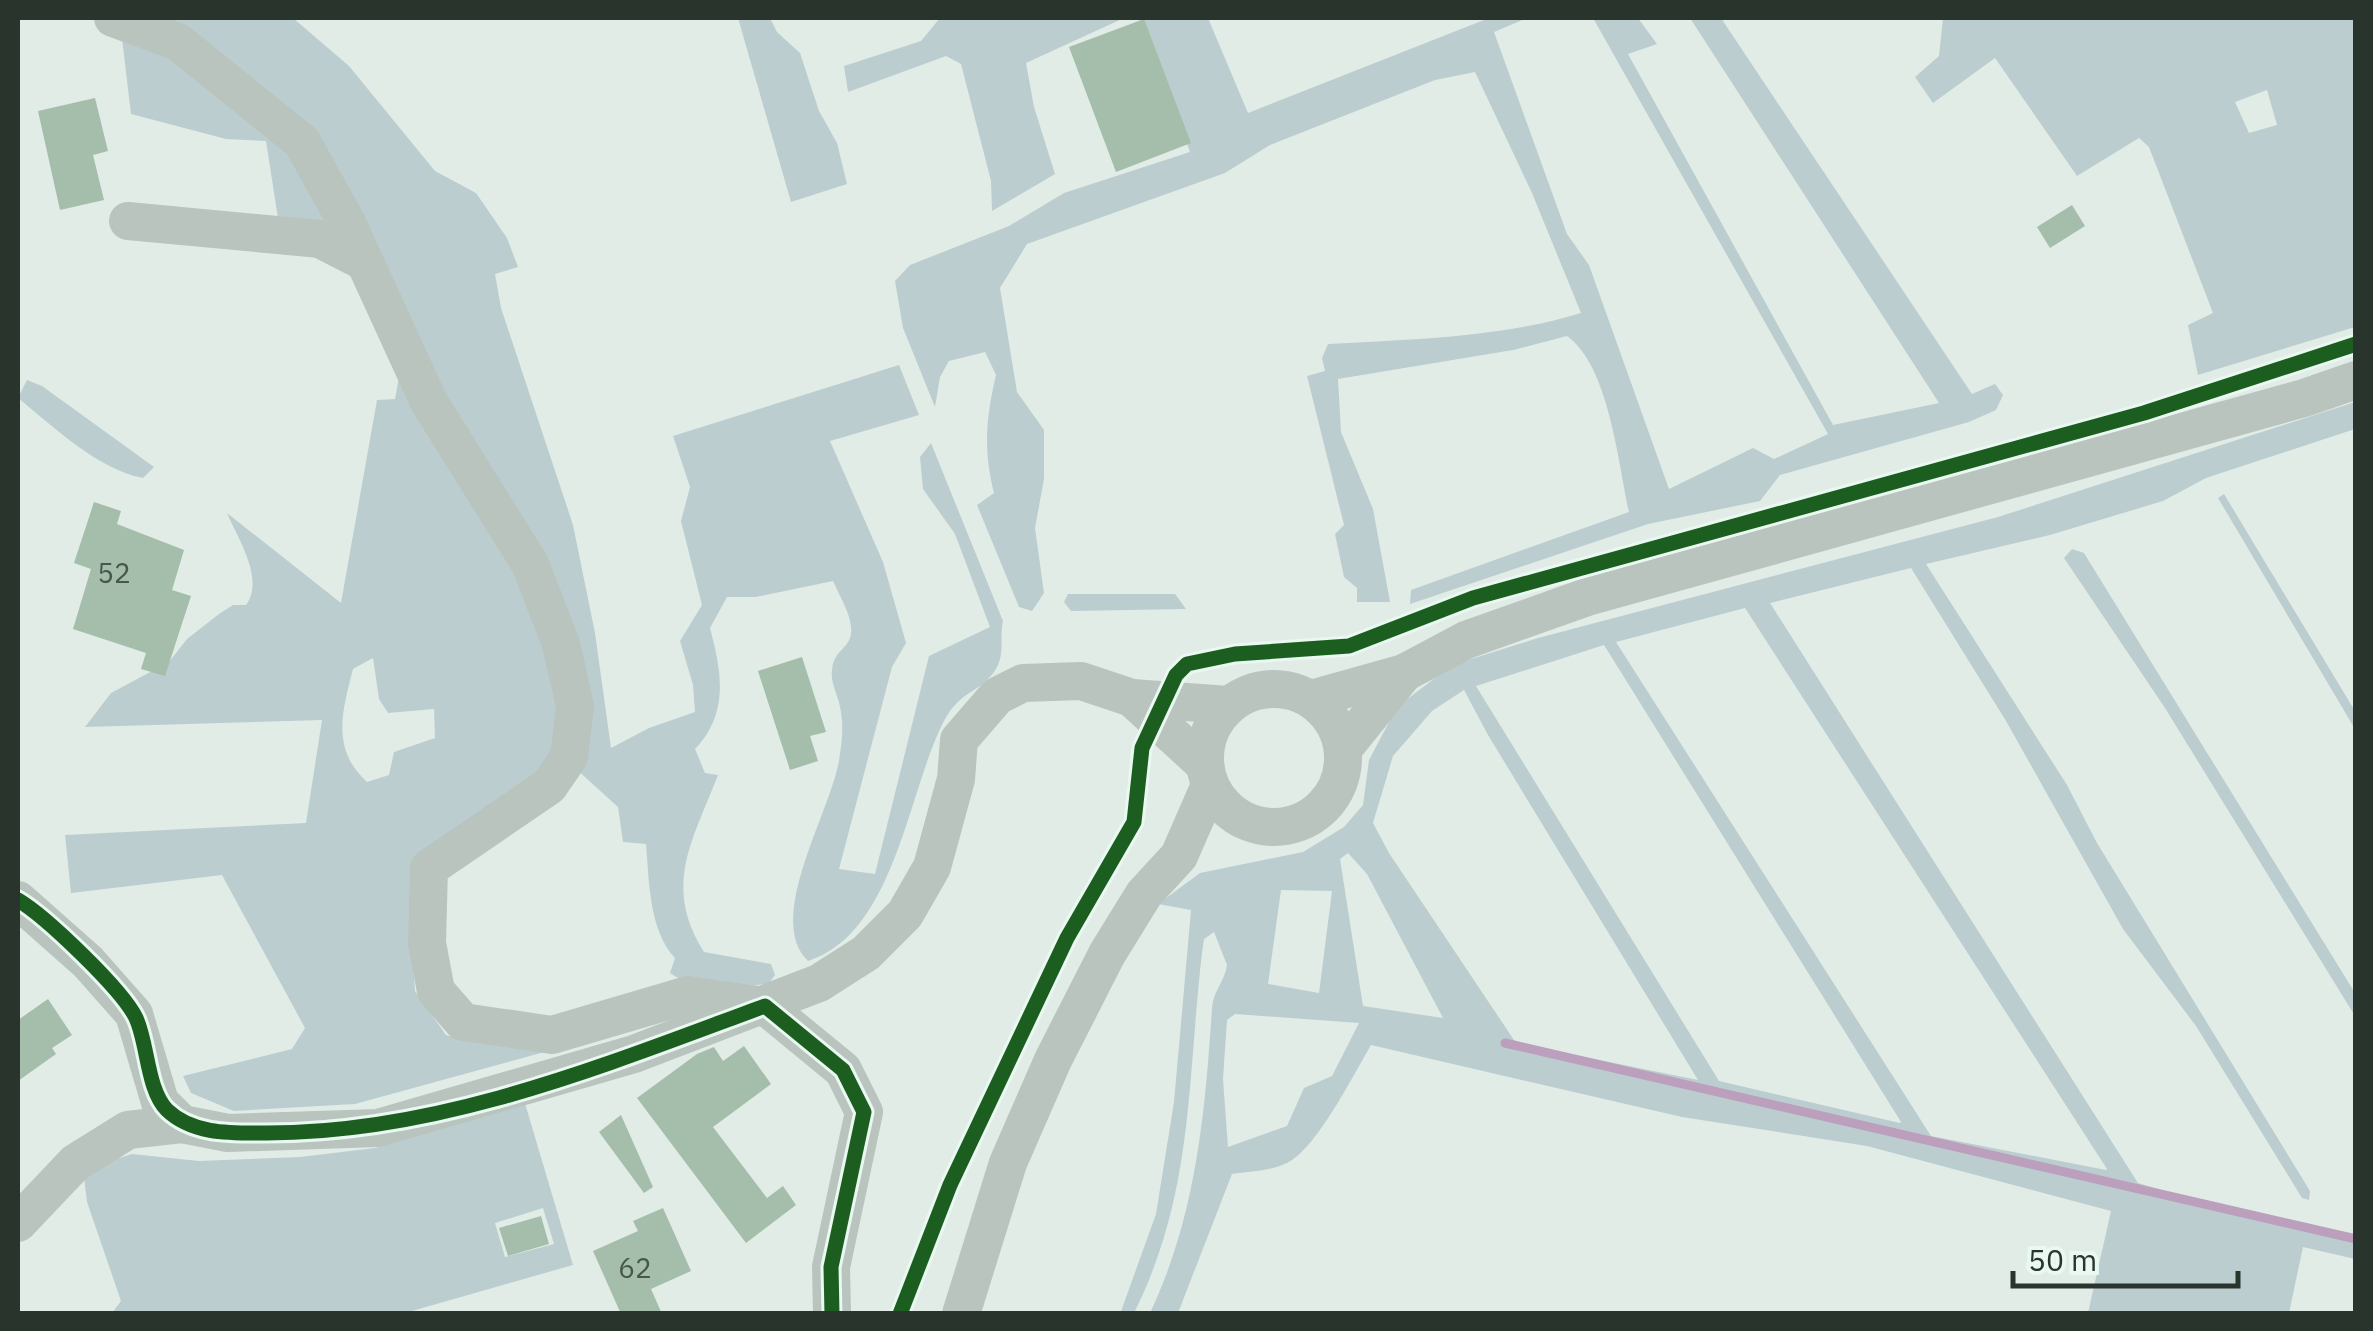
<svg xmlns="http://www.w3.org/2000/svg" width="2373" height="1331" font-family="'IBM Plex Sans',sans-serif">
<style>
.green{fill:#bccdd0;fill-rule:evenodd}
.lines{fill:none;stroke-linecap:round;stroke-linejoin:round}
.stream{stroke:#bb9fbc;stroke-width:9}
.building{fill:#a4beab}
.minor{stroke:#bac4bf;stroke-width:38}
.cycleway-casing{stroke:#e9f8f1;stroke-width:21}
.cycleway{stroke:#1b5e20;stroke-width:15}
.labels{text-anchor:middle;stroke-width:8;stroke-linejoin:round;paint-order:stroke}
.number-label{font-size:28px;fill:#48574c}
</style>
<rect width="100%" height="100%" fill="#e1ece7"/>
<g class="green">
<path d="M 156,18 L 293,18 L 349,66 L 435,171 L 476,193 L 507,238 L 518,267 L 495,274 L 501,308 L 573,525 L 595,633 L 611,748 L 649,728 L 695,712 L 693,685 L 680,641 L 702,605 L 681,521 L 690,487 L 673,436 L 899,365 L 919,415 L 830,441 L 883,562 L 906,643 L 892,667 L 839,869 L 875,874 L 929,656 L 990,627 L 955,534 L 923,489 L 920,457 L 931,443 L 1003,621 C 999,637 1006,656 994,672 C 976,696 959,689 941,727 C 907,798 893,934 808,961 C 764,919 831,812 839,760 C 842,742 844,725 840,707 C 838,695 830,682 832,670 C 833,657 839,653 846,645 C 861,628 840,598 833,581 L 756,597 L 727,597 L 710,628 C 722,673 729,713 695,749 L 705,773 L 718,775 C 693,840 662,886 704,952 L 771,964 L 775,975 L 769,983 C 740,989 695,991 670,973 L 675,958 C 649,931 649,880 646,844 L 623,842 L 618,807 L 575,768 L 586,711 L 431,384 L 350,190 L 326,152 Z"/>
<path d="M 738,18 L 770,18 L 777,32 L 800,53 L 819,111 L 837,143 L 847,184 L 791,202 Z"/>
<path d="M 940,18 L 1124,18 L 1026,63 L 1034,107 L 1055,174 L 992,211 L 991,181 L 961,64 L 946,56 L 848,92 L 844,66 L 921,41 Z"/>
<path d="M 1141,18 L 1208,18 L 1248,113 L 1489,18 L 1527,18 L 1494,32 L 1567,234 L 1589,265 L 1669,489 L 1753,448 L 1774,459 L 1828,434 L 1593,18 L 1638,18 L 1657,44 L 1628,54 L 1833,425 L 1939,403 L 1690,18 L 1721,18 L 1972,394 L 1995,384 L 2003,395 L 1996,410 L 1969,422 L 1780,475 L 1760,501 L 1648,524 L 1410,604 L 1411,590 L 1629,512 C 1618,462 1609,366 1567,336 L 1513,350 L 1338,379 L 1341,432 L 1373,509 L 1390,602 L 1357,602 L 1357,588 L 1344,577 L 1335,534 L 1344,525 L 1307,376 L 1325,371 L 1322,358 L 1328,344 C 1411,339 1500,338 1581,313 L 1532,193 L 1475,72 L 1435,80 L 1270,145 L 1225,173 L 1027,244 L 1000,288 L 1017,392 L 1044,430 L 1044,479 L 1035,528 L 1044,593 L 1032,611 L 1019,607 L 977,505 L 994,493 C 983,449 986,418 996,375 L 985,352 L 949,361 L 940,377 L 935,407 L 903,328 L 895,281 L 910,265 L 1009,226 L 1064,193 L 1190,152 Z"/>
<path d="M 1943,18 L 2355,18 L 2355,327 L 2198,375 L 2188,325 L 2213,313 L 2149,147 L 2139,138 L 2077,176 L 1995,58 L 1933,103 L 1915,77 L 1939,56 ZM 2267,90 L 2277,125 L 2249,133 L 2235,102 Z"/>
<path d="M 121,30 L 145,40 L 270,128 L 340,226 L 279,225 L 266,141 L 226,139 L 131,114 Z"/>
<path d="M 400,372 L 518,559 L 564,710 L 551,760 L 462,838 L 410,922 L 415,991 L 446,1035 L 481,1043 L 559,1048 L 355,1104 L 234,1111 L 191,1093 L 183,1076 L 292,1049 L 305,1028 L 222,875 L 71,893 L 65,835 L 306,823 L 322,720 L 85,727 L 111,693 L 169,662 L 187,639 L 219,614 L 233,605 L 246,605 C 265,579 238,539 227,513 L 341,603 L 377,400 L 395,399 ZM 373,658 L 379,699 L 388,713 L 434,709 L 435,738 L 394,752 L 389,775 L 367,782 C 331,749 342,712 353,669 Z"/>
<path d="M 27,380 L 42,386 L 154,467 L 143,478 C 97,469 54,427 18,398 Z"/>
<path d="M 2355,402 L 2355,429 L 2206,478 L 2163,501 L 2050,535 L 1926,564 L 2067,785 L 2097,843 L 2310,1191 L 2309,1200 L 2302,1198 L 2196,1026 L 2123,929 L 2006,721 L 1911,568 L 1770,603 L 2138,1183 L 2207,1204 L 2355,1236 L 2355,1259 L 2303,1247 L 2289,1313 L 2088,1313 L 2111,1211 L 1867,1146 L 1682,1117 L 1371,1045 C 1354,1074 1319,1143 1292,1160 C 1276,1171 1251,1171 1232,1174 L 1178,1313 L 1150,1313 C 1196,1216 1205,1114 1212,1008 C 1213,991 1225,981 1227,965 L 1214,932 L 1204,939 L 1202,953 C 1187,1081 1194,1193 1134,1313 L 1120,1314 L 1156,1214 L 1174,1102 L 1191,910 L 1158,904 L 1200,873 L 1303,852 L 1344,827 L 1363,805 L 1369,760 L 1397,707 L 1452,665 L 1538,638 L 1998,517 ZM 1745,608 L 2107,1169 L 2106,1170 L 1931,1136 L 1616,642 ZM 1604,645 L 1901,1122 L 1900,1123 L 1719,1081 L 1476,686 ZM 1464,690 L 1488,735 L 1698,1080 L 1516,1043 L 1389,853 L 1373,823 L 1393,756 L 1432,711 ZM 1348,853 L 1367,874 L 1443,1018 L 1363,1006 L 1340,859 ZM 1281,890 L 1332,891 L 1319,993 L 1268,984 ZM 1235,1014 L 1359,1023 L 1332,1076 L 1304,1088 L 1287,1126 L 1228,1147 L 1223,1079 L 1227,1020 Z"/>
<path d="M 2224,494 L 2355,711 L 2355,729 L 2218,498 Z"/>
<path d="M 2072,549 L 2084,553 L 2355,993 L 2355,1016 L 2165,708 L 2064,558 Z"/>
<path d="M 1068,594 L 1175,594 L 1186,609 L 1071,611 L 1064,602 Z"/>
<path d="M 524,1100 L 573,1265 L 405,1313 L 112,1313 L 121,1301 L 87,1202 L 83,1169 L 132,1154 L 199,1161 L 300,1157 L 375,1148 ZM 543,1208 L 554,1244 L 505,1257 L 495,1223 Z"/>
</g>
<g class="lines">
<path class="stream" d="M 1505,1043 L 2356,1239"/>
</g>
<g class="building">
<path d="M 1144,19 L 1191,143 L 1116,172 L 1069,47 Z"/>
<path d="M 95,98 L 108,151 L 93,155 L 104,200 L 60,210 L 38,111 Z"/>
<path d="M 2072,205 L 2085,226 L 2050,248 L 2037,227 Z"/>
<path d="M 94,502 L 121,511 L 117,524 L 184,550 L 172,590 L 191,596 L 165,676 L 141,669 L 146,653 L 73,629 L 91,569 L 74,563 Z"/>
<path d="M 802,657 L 826,732 L 810,736 L 818,761 L 790,770 L 758,671 Z"/>
<path d="M 48,999 L 72,1035 L 52,1048 L 56,1054 L 18,1081 L 18,1020 Z"/>
<path d="M 744,1046 L 771,1084 L 713,1127 L 767,1198 L 783,1186 L 796,1205 L 746,1243 L 637,1098 L 697,1054 L 714,1047 L 723,1061 Z"/>
<path d="M 621,1115 L 653,1187 L 644,1193 L 599,1132 Z"/>
<path d="M 663,1208 L 691,1271 L 651,1289 L 662,1314 L 621,1314 L 593,1251 L 638,1231 L 633,1221 Z"/>
<path d="M 541,1216 L 549,1244 L 508,1256 L 499,1228 Z"/>
</g>
<g class="lines">
<g class="minor">
<path d="M 113,18 L 178,42 L 302,142 L 347,223 L 429,402 L 530,564 L 561,644 L 575,706 L 569,757 L 549,786 L 429,868 L 427,943 L 436,991 L 463,1022 L 552,1035 L 688,995 L 765,1006 L 843,1070 L 864,1112 L 831,1267 L 832,1314"/>
<path d="M 128,221 L 320,239 L 363,261"/>
<circle cx="1274" cy="758" r="69"/>
<path d="M 1132,698 L 1204,764"/>
<path d="M 1311,699 L 1404,673 L 1466,640 L 1587,597 L 2304,398 L 2356,380"/>
<path d="M 1343,749 L 1404,673"/>
<path d="M 18,900 L 88,962 L 134,1014 L 160,1102 L 182,1124 L 228,1133 L 378,1128 L 634,1054 L 819,983 L 866,953 L 905,914 L 932,867 L 956,779 L 959,740 L 997,696 L 1023,683 L 1081,681 L 1132,698 L 1228,705"/>
<path d="M 18,1223 L 75,1163 L 128,1130 L 182,1124"/>
<path d="M 961,1314 L 1008,1163 L 1053,1060 L 1107,954 L 1144,894 L 1179,856 L 1210,785"/>
</g>
<defs>
<g id="cycleway">
<path d="M 18,900 C 45,916 122,989 136,1018 C 148,1044 147,1090 167,1110 C 193,1135 232,1133 267,1133 C 440,1133 605,1065 765,1006 L 843,1070 L 864,1112 L 831,1267 L 832,1314"/>
<path d="M 900,1314 L 950,1185 L 1067,938 L 1134,822 L 1142,748 L 1176,675 L 1187,664 L 1235,654 L 1349,646 L 1473,598 L 2144,413 L 2356,344"/>
</g>
</defs>
<use href="#cycleway" class="cycleway-casing"/>
<use href="#cycleway" class="cycleway"/>
</g>
<g class="labels">
<g class="number-label">
<text x="114" y="583">52</text>
<text x="635" y="1278">62</text>
</g>
</g>
<rect width="2373" height="1331" fill="none" stroke="#29352c" stroke-width="40"/>
<path d="M2013 1271v15h225v-15" fill="none" stroke="#29352c" stroke-width="5"/>
<text x="2028" y="1271" font-size="30" fill="#29352c" stroke="#e9f8f1" stroke-width="8" paint-order="stroke">50 m</text>
</svg>
